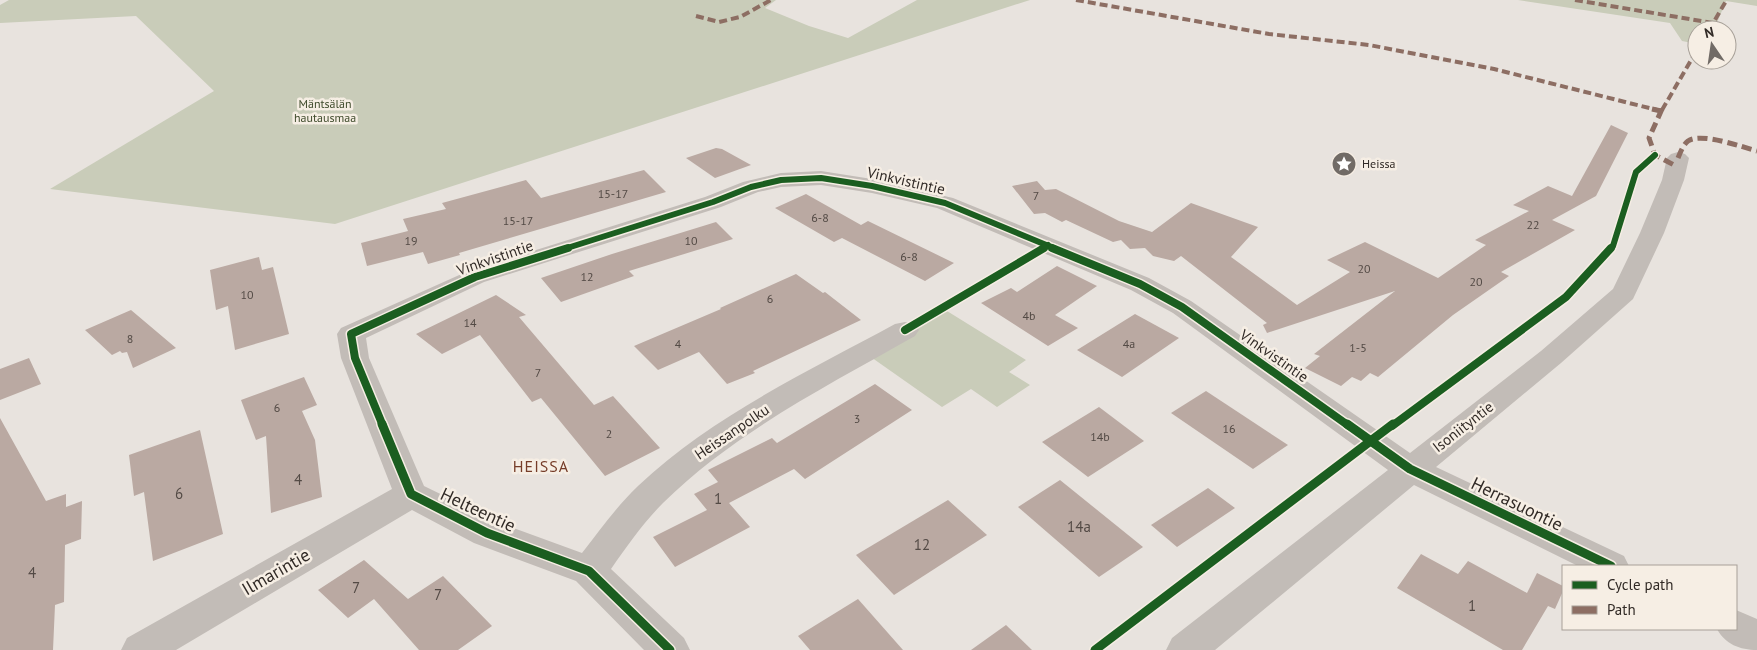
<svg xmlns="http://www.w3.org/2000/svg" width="1757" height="650" font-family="'PT Sans',sans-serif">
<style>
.green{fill:#c9ccb9}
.building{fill:#baa9a2}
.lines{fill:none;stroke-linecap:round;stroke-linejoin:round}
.minor{fill:#c2bcb7;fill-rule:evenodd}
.quiet-far1{stroke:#8d6e63;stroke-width:4;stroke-dasharray:8 4;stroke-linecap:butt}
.quiet{stroke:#8d6e63;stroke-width:5;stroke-dasharray:10 5;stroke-linecap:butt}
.cycleway-far2-casing{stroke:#f6eee4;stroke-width:9}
.cycleway-far1-casing{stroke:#f6eee4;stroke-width:11}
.cycleway-casing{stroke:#f6eee4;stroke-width:12}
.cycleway-far2{stroke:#1b5e20;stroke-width:6}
.cycleway-far1{stroke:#1b5e20;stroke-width:8}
.cycleway{stroke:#1b5e20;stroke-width:9}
.labels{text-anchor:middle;stroke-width:5;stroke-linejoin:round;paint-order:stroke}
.far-park-label{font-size:12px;fill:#404c2d;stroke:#f6eee4}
.far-poi-label{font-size:12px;fill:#312a26;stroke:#f6eee4;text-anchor:start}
.number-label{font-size:12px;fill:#534a45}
.street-label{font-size:15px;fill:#312a26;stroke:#f6eee4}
.near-number-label{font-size:15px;fill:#534a45}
.neighbourhood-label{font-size:16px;letter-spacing:1px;fill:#763d29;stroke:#f6eee4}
.near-street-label{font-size:18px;fill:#312a26;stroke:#f6eee4}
</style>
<rect width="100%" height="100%" fill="#e8e3de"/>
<g class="green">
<path d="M 9,0 L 776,0 L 765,8 L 809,26 L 848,38 L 917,0 L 1030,0 L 335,224 L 50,189 L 214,91 L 136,16 L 0,23 L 0,5 Z"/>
<path d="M 1518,0 L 1757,0 L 1757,6 L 1726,1 L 1714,30 L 1697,30 L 1697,44 L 1682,41 L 1670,23 Z"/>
<path d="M 947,311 L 1026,360 L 1009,372 L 1030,385 L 997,407 L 971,389 L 942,407 L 868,355 Z"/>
</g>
<g class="building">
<path d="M 1611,125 L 1628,133 L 1596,196 L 1552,220 L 1575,230 L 1501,272 L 1509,276 L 1453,315 L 1378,377 L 1370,373 L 1361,381 L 1352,377 L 1341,386 L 1305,368 L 1320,356 L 1314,354 L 1395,291 L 1267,333 L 1263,325 L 1267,323 L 1181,256 L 1174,261 L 1153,256 L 1145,248 L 1130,249 L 1121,240 L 1113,242 L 1066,220 L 1062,222 L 1045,213 L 1034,214 L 1012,186 L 1037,181 L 1045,190 L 1056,189 L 1119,221 L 1152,232 L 1191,203 L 1258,227 L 1231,257 L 1297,305 L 1350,272 L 1327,260 L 1365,242 L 1438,278 L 1486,245 L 1475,240 L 1529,211 L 1513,205 L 1548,186 L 1572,196 Z"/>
<path d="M 716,148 L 722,149 L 751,165 L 715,178 L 686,158 Z"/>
<path d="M 644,170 L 666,192 L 459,253 L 460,255 L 428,264 L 423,252 L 367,266 L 361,243 L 408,231 L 403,219 L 446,209 L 442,203 L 526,180 L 541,198 Z"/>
<path d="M 806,194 L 861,225 L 868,221 L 954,263 L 925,281 L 842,238 L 834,242 L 775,208 Z"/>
<path d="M 716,222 L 733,239 L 629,271 L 634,276 L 561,302 L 541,278 L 612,254 Z"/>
<path d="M 259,257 L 262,270 L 273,267 L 289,334 L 235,350 L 228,306 L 216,310 L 210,270 Z"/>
<path d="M 1057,266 L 1097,286 L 1055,315 L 1078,328 L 1048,346 L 981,303 L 1011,288 L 1017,292 Z"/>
<path d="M 796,274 L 823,293 L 825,292 L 861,320 L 753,371 L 755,373 L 727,384 L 699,352 L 658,370 L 634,346 L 721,309 L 720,308 Z"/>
<path d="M 496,295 L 526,315 L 519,317 L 594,405 L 613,396 L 660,448 L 605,476 L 541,398 L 532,402 L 480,335 L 442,354 L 416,334 Z"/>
<path d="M 131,310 L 176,348 L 133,368 L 127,352 L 122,353 L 120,351 L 112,355 L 85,330 Z"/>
<path d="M 1135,314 L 1179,338 L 1122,377 L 1077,350 Z"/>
<path d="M 29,358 L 41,384 L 0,400 L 0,369 Z"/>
<path d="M 304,377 L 317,405 L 302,411 L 315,440 L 322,497 L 271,513 L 266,436 L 256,440 L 241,400 Z"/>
<path d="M 875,384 L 912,410 L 805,479 L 794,469 L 729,503 L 750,527 L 675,567 L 653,537 L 707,510 L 694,494 L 718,482 L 708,470 L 772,438 L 777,443 Z"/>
<path d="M 1206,391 L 1288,445 L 1253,469 L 1171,413 Z"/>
<path d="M 1099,407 L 1144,441 L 1088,477 L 1042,442 Z"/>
<path d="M 0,418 L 46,501 L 66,494 L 66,507 L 82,501 L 81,539 L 65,545 L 64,602 L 55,605 L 53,650 L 0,650 Z"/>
<path d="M 200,430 L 223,534 L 153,561 L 144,492 L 134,496 L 129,455 Z"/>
<path d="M 1060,480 L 1143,547 L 1099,577 L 1018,507 Z"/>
<path d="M 1208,488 L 1235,508 L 1177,547 L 1151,525 Z"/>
<path d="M 948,500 L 987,535 L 894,595 L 856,555 Z"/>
<path d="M 1421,554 L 1458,574 L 1468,561 L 1527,593 L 1537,573 L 1563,586 L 1563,591 L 1555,609 L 1548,606 L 1522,650 L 1503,650 L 1397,588 Z"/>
<path d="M 364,560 L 408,599 L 443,576 L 492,626 L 458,650 L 419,650 L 374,599 L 348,618 L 318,590 Z"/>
<path d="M 858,599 L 903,650 L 810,650 L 798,636 Z"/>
<path d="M 1006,625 L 1032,650 L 971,650 Z"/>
</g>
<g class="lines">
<g class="minor">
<path d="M 1678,152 L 1685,154 L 1689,158 L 1684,180 L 1664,233 L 1633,299 L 1561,363 L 1436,467 L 1624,556 L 1629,566 L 1578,566 L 1414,485 L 1215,650 L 1166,650 L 1172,638 L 1388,470 L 1173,313 L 1131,290 L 937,208 L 872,193 L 821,185 L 781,187 L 758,192 L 721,207 L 484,282 L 366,338 L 369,358 L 424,486 L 500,523 L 582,553 C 600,530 617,506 638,486 C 712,416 807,372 895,324 L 905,322 L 915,324 L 919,330 L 915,336 C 827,386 735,432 663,503 C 643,523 627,546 611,569 L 684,638 L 690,650 L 644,650 L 576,581 L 474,543 L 412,510 L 176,650 L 121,650 L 127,638 L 392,489 L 341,358 L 337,334 L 341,328 L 466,272 L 705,197 L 743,182 L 781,173 L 821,171 L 872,179 L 953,198 L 1149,278 L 1191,301 L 1410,453 L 1541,351 L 1613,289 L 1640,233 L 1662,180 L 1667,158 L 1671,154 Z"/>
<path d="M 1736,610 L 1757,619 L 1757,650 C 1740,650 1725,644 1717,629 L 1736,629 Z"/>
</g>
<g class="quiet-far1">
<path d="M 1076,0 L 1269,34 L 1369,45 L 1494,69 L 1657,110"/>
<path d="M 1575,0 L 1713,23"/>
<path d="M 696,16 L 719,22 L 740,17 L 771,0"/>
<path d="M 1709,30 L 1726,1"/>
<path d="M 1662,110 L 1697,50"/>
</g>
<g class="quiet">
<path d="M 1652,109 L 1661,111"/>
<path d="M 1662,109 L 1649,138 L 1655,155 L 1676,166"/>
<path d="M 1678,158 C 1680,153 1683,145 1688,141 C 1701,132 1742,147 1757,151"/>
</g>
<defs>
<g id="cycleway-far2">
<path d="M 564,249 L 713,202 L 751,187 L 781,180 L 821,178 L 872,186 L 945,203 L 1056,249"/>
<path d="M 1041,249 L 1048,245"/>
<path d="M 1610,249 L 1613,246 L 1636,172 L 1655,155"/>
</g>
<g id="cycleway-far1">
<path d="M 1052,248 L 1140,284 L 1182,307 L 1349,426"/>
<path d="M 905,330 L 1044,248"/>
<path d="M 383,426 L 355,358 L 351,334 L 475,277 L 568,248"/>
<path d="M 1392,426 L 1566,297 L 1611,248"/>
</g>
<g id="cycleway">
<path d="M 382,424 L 411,494 L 487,533 L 589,571 L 670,650"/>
<path d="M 1347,424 L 1410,469 L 1611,566"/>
<path d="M 1095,650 L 1393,424"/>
</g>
</defs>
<use href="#cycleway-far2" class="cycleway-far2-casing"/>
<use href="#cycleway-far1" class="cycleway-far1-casing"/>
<use href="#cycleway" class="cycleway-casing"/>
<use href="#cycleway-far2" class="cycleway-far2"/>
<use href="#cycleway-far1" class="cycleway-far1"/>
<use href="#cycleway" class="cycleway"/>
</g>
<defs>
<symbol id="sight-disc" viewBox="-11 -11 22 22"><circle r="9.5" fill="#716b66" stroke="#f6eee4"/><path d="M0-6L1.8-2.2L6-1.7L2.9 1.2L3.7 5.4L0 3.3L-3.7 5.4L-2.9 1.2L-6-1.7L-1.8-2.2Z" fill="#fff"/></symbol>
</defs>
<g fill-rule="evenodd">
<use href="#sight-disc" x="1330" y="150" width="28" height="28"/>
</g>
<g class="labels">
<g class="far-park-label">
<text x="325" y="108">Mäntsälän<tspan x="325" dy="14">hautausmaa</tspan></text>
</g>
<g class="far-poi-label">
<text x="1362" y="168">Heissa</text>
</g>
<g class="number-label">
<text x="613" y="198">15-17</text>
<text x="1036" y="200">7</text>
<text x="820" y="222">6-8</text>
<text x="518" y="225">15-17</text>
<text x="1533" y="229">22</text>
<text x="411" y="245">19</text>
<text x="691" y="245">10</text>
<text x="909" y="261">6-8</text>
<text x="1364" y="273">20</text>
<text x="587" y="281">12</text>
<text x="1476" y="286">20</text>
<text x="247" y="299">10</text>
<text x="770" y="303">6</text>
<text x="1029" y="320">4b</text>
<text x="470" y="327">14</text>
<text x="130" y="343">8</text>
<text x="678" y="348">4</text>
<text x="1129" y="348">4a</text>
<text x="1358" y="352">1-5</text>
<text x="538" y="377">7</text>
<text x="277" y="412">6</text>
<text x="857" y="423">3</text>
<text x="1229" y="433">16</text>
<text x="609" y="438">2</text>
<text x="1100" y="441">14b</text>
</g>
<g class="street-label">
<text transform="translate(906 181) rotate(13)" y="5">Vinkvistintie</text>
<text transform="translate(495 258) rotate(-19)" y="5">Vinkvistintie</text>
<text transform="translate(1274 356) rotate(35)" y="5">Vinkvistintie</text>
<text transform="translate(1463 427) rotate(-38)" y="5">Isoniityntie</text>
<text transform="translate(732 432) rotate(-34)" y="5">Heissanpolku</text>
</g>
<g class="near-number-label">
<text x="298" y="485">4</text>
<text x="179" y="499">6</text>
<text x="718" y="504">1</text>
<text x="1079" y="532">14a</text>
<text x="922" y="550">12</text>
<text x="32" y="578">4</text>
<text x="356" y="593">7</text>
<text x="438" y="600">7</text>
<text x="1472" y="611">1</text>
</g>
<g class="neighbourhood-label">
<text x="541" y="472">HEISSA</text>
</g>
<g class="near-street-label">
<text transform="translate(1517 504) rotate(26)" y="6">Herrasuontie</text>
<text transform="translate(478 510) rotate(25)" y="6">Helteentie</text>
<text transform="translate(276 572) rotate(-30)" y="6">Ilmarintie</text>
</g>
</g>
<rect x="1562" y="565" width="175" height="65" fill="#f6eee4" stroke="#a7a098"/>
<rect x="1572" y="581" width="25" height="8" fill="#1b5e20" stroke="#a7a098"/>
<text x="1607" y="590" font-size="15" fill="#312a26">Cycle path</text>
<rect x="1572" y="606" width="25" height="8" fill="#8d6e63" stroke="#a7a098"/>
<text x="1607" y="615" font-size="15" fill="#312a26">Path</text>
<g transform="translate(1712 45) rotate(347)"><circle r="24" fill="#f6eee4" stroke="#a7a098"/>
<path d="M0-4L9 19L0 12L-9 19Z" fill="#716b66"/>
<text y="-8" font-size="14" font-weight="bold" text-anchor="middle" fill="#312a26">N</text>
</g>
</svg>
